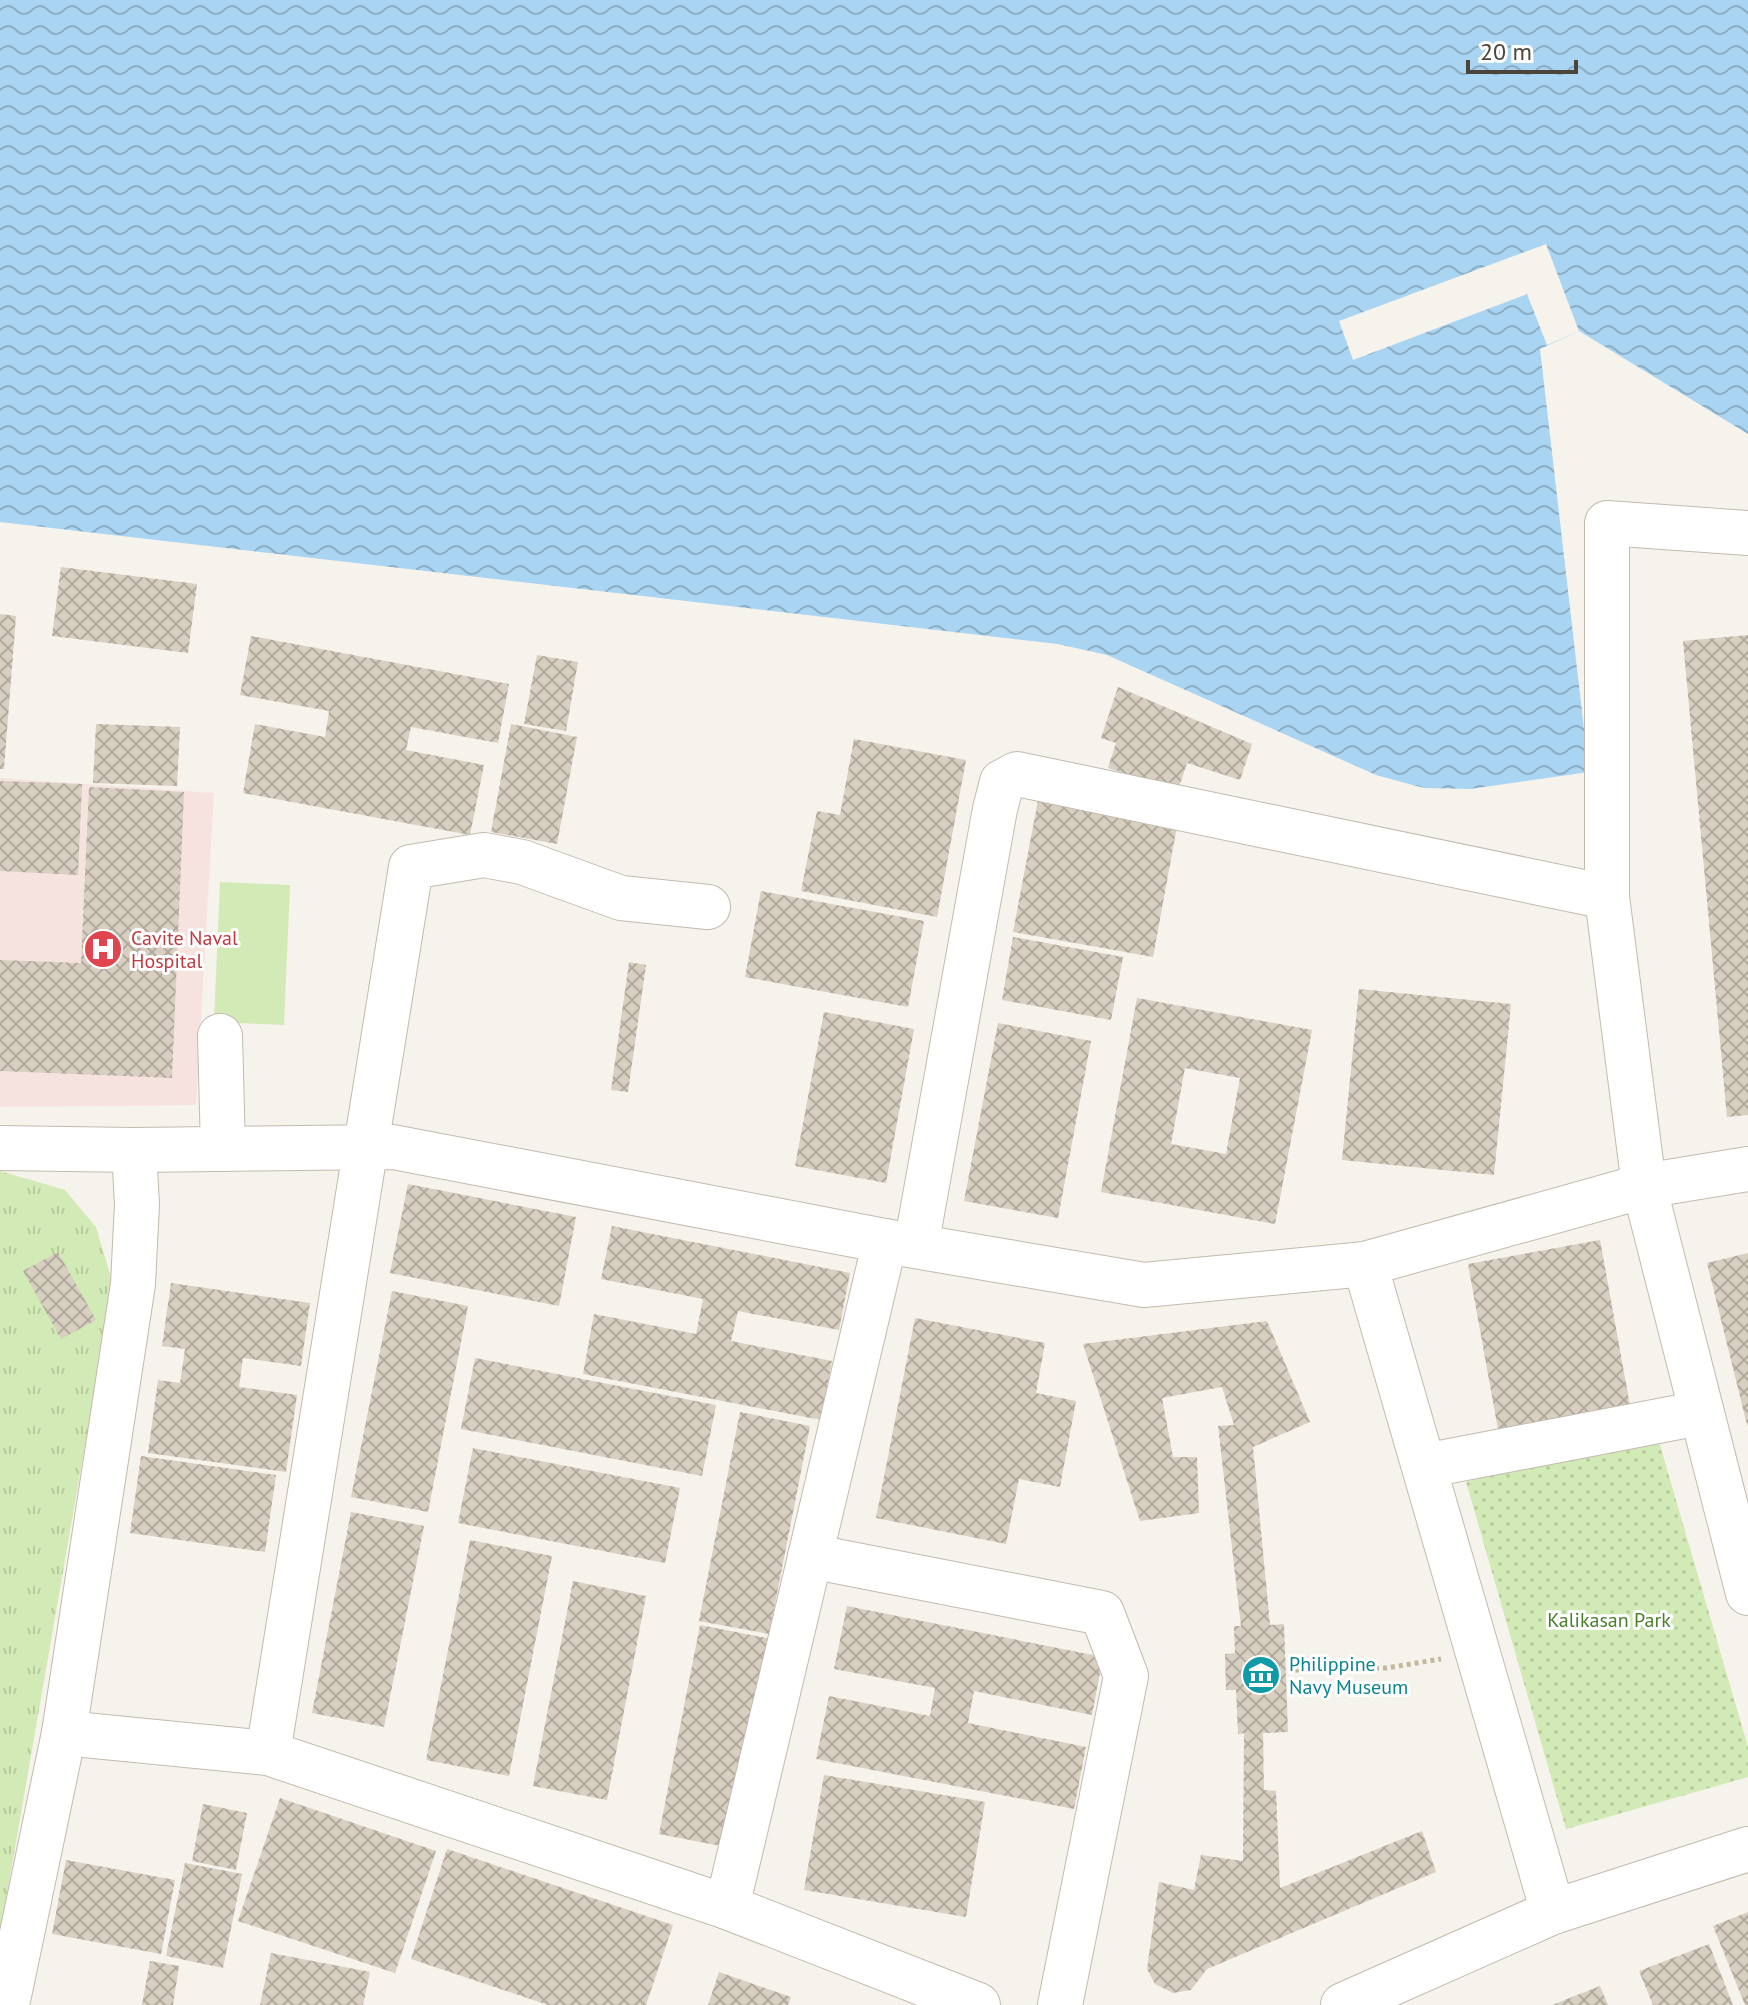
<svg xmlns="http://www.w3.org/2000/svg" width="1748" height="2005" font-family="'PT Sans',sans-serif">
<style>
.medical{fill:#f6e3e0}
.grass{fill:url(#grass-tufts)}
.park{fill:url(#park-dots)}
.pitch{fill:#d2eab5}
.water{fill:url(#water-waves)}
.pier{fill:#f6f3ec}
.building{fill:url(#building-cross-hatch);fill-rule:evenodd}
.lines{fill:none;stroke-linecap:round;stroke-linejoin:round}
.minor-casing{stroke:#c2bbae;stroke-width:46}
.path{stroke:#c4b79f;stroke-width:5;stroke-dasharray:4 4;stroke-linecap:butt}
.minor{stroke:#fff;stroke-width:44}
.labels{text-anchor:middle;stroke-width:6;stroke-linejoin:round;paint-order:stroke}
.health-label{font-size:20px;fill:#be3a42;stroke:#fff;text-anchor:start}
.park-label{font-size:20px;fill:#4a7f2a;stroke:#fff}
.culture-label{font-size:20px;fill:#0d838f;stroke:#fff;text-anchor:start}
</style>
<defs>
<pattern id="grass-tufts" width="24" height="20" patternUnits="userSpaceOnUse" patternTransform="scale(2)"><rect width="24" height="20" fill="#d2eab5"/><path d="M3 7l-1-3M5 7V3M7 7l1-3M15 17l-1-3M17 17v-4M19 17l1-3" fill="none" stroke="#b6ca9c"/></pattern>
<pattern id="park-dots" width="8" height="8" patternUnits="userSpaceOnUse" patternTransform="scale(2)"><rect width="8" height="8" fill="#d2eab5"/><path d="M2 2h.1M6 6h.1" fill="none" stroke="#b6ca9c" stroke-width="1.8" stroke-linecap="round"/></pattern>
<pattern id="water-waves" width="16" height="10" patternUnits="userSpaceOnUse" patternTransform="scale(2)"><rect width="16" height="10" fill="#a9d4f2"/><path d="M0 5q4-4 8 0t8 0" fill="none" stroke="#8caec5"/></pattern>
<pattern id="building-cross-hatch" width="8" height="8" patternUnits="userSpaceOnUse" patternTransform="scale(2)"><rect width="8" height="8" fill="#d8cfc1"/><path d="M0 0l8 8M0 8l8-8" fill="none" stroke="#b1aa9e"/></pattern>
</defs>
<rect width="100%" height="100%" fill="#f6f3ec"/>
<path class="medical" d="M 0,778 L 214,793 L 196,1105 L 0,1107 Z"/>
<path class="grass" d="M 0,1171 L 65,1190 L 96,1227 L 113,1284 L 0,1934 Z"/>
<path class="park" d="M 1655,1428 L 1748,1747 L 1748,1777 L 1566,1829 L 1466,1482 Z"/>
<path class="pitch" d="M 220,882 L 290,885 L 284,1025 L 214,1022 Z"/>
<path class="water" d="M 0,0 L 1748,0 L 1748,434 L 1579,331 L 1540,349 L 1589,772 L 1470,789 L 1424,788 L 1376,775 L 1107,655 L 1058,644 L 0,522 Z"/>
<path class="pier" d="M 1546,244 L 1579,331 L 1547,345 L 1527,294 L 1353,360 L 1339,321 Z"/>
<g class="building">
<path d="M 61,567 L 197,584 L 188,653 L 52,636 Z"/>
<path d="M 0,614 L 16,616 L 4,769 L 0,769 Z"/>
<path d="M 1748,635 L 1748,1115 L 1727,1117 L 1683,641 Z"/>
<path d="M 251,636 L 509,684 L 498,743 L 411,727 L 406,750 L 484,765 L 470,835 L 243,793 L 255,724 L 325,737 L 329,711 L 240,695 Z"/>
<path d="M 537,655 L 578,662 L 566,731 L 524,724 Z"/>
<path d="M 1118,687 L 1252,744 L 1240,780 L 1187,763 L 1178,790 L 1108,768 L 1116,743 L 1101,738 Z"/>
<path d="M 96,724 L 180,727 L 177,786 L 93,783 Z"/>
<path d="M 511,724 L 577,737 L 557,844 L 491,832 Z"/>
<path d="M 854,739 L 966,760 L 937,917 L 801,891 L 817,811 L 840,815 Z"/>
<path d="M 0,781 L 82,784 L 78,875 L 0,871 Z"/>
<path d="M 89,787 L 184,792 L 172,1078 L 0,1071 L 0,960 L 81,963 Z"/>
<path d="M 1039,795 L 1178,821 L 1153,957 L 1013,932 Z"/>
<path d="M 761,891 L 924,921 L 908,1007 L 745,977 Z"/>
<path d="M 1013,937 L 1123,957 L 1111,1020 L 1002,1000 Z"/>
<path d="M 629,962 L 646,965 L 628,1092 L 611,1090 Z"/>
<path d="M 1359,989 L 1511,1004 L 1494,1175 L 1342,1160 Z"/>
<path d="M 1137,998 L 1312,1030 L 1275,1224 L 1101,1192 ZM 1185,1068 L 1240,1078 L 1226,1154 L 1171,1144 Z"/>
<path d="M 824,1012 L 914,1029 L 886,1183 L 795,1166 Z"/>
<path d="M 998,1023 L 1091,1041 L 1058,1218 L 964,1201 Z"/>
<path d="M 408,1184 L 576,1217 L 559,1306 L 390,1273 Z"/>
<path d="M 612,1226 L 850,1273 L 839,1330 L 738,1311 L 731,1341 L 832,1361 L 821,1420 L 583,1374 L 594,1314 L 696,1334 L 703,1299 L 601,1279 Z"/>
<path d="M 1600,1240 L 1631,1411 L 1499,1435 L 1468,1264 Z"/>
<path d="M 58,1252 L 96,1320 L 61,1339 L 23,1271 Z"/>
<path d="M 1748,1253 L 1748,1425 L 1747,1425 L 1707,1263 Z"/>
<path d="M 171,1283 L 310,1303 L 301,1366 L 243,1358 L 239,1387 L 297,1395 L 286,1472 L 148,1453 L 158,1380 L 180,1383 L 185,1349 L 162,1346 Z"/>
<path d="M 392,1291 L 468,1306 L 428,1512 L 351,1497 Z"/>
<path d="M 915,1318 L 1045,1343 L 1036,1393 L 1076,1401 L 1060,1487 L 1019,1479 L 1006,1544 L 876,1518 Z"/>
<path d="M 1267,1321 L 1310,1422 L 1253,1447 L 1270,1625 L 1284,1624 L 1288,1732 L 1263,1733 L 1264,1790 L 1276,1791 L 1280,1888 L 1422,1831 L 1436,1872 L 1207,1969 L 1191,1990 L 1173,1993 L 1155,1984 L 1147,1969 L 1159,1882 L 1194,1890 L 1201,1855 L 1243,1861 L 1244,1733 L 1238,1734 L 1236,1690 L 1226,1690 L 1225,1654 L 1235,1653 L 1234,1626 L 1241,1626 L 1218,1426 L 1234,1425 L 1222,1387 L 1162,1398 L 1173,1457 L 1197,1457 L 1199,1513 L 1140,1521 L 1083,1344 Z"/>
<path d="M 475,1358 L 716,1405 L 702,1476 L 461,1429 Z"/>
<path d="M 740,1412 L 810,1426 L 769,1634 L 699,1621 Z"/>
<path d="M 473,1448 L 680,1488 L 665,1563 L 458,1523 Z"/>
<path d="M 141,1456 L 276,1475 L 265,1552 L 130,1533 Z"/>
<path d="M 351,1512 L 424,1526 L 384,1727 L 312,1713 Z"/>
<path d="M 470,1540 L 552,1556 L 509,1776 L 426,1760 Z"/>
<path d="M 573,1581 L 646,1596 L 607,1800 L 533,1786 Z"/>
<path d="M 847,1606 L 1103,1657 L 1092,1715 L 974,1691 L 968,1723 L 1086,1747 L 1074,1809 L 816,1759 L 829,1696 L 930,1716 L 935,1688 L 834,1669 Z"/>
<path d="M 700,1625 L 772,1639 L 731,1848 L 659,1834 Z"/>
<path d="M 824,1775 L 985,1802 L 966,1917 L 804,1890 Z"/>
<path d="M 280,1798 L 436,1851 L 395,1973 L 238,1921 Z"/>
<path d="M 203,1804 L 247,1813 L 236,1870 L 192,1861 Z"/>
<path d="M 447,1849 L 673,1925 L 646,2005 L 548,2005 L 411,1959 Z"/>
<path d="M 66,1860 L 175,1880 L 161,1954 L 52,1934 Z"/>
<path d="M 185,1863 L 242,1874 L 223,1968 L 166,1956 Z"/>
<path d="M 1748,1912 L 1748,2005 L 1745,2005 L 1713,1926 Z"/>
<path d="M 1709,1944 L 1733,2005 L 1653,2005 L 1639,1971 Z"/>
<path d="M 271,1953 L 370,1972 L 363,2005 L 260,2005 Z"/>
<path d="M 150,1961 L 179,1966 L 173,2005 L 142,2005 Z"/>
<path d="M 719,1972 L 791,1997 L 788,2005 L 708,2005 Z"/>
<path d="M 1600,1986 L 1608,2005 L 1552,2005 Z"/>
</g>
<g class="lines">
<defs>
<g id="minor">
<path d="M 1748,533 L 1607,523 L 1607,897 L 1644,1186 L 1748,1593"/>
<path d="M 220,1036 L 223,1149"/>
<path d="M 0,1148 L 134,1150 L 393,1147 L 885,1241 L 1144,1285 L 1365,1264 L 1644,1186 L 1748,1169"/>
<path d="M 916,1246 L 995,809 L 1002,782 L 1017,774 L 1607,897"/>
<path d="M 1365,1264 L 1553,1912"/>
<path d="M 1424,1466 L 1700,1413"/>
<path d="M 810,1556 L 1102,1613 L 1126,1676 L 1060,2005"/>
<path d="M 64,1733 L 268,1753 L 727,1907 L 978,2005"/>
<path d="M 268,1753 L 411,867 L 484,855 L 522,862 L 621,898 L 708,907"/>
<path d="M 727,1907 L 885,1241"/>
<path d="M 7,2005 L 64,1733 L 133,1284 L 137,1204 L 134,1150"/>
<path d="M 1343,2005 L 1553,1912 L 1748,1849"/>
</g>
</defs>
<use href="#minor" class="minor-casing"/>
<path class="path" d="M 1295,1670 L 1386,1668 L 1441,1659"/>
<use href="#minor" class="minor"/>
</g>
<defs>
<symbol id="hospital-disc" viewBox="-11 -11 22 22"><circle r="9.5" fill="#e0444e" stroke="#fff"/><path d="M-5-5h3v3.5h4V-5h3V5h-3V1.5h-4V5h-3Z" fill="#fff"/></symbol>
<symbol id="museum-disc" viewBox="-11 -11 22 22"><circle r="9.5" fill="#0f9aa8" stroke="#fff"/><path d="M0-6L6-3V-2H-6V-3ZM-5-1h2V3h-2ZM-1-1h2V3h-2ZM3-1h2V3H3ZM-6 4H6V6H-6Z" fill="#fff"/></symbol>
</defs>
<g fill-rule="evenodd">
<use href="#hospital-disc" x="81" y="927" width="44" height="44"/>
<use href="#museum-disc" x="1239" y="1653" width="44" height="44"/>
</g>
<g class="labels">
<g class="health-label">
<text x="131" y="945">Cavite Naval<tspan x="131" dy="23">Hospital</tspan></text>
</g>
<g class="park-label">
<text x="1609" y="1627">Kalikasan Park</text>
</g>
<g class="culture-label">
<text x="1289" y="1671">Philippine<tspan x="1289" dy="23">Navy Museum</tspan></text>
</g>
</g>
<path d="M1468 60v12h108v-12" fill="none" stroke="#4b4439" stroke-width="4"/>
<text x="1480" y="60" font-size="24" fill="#4b4439" stroke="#ffffff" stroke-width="6" paint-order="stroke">20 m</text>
</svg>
